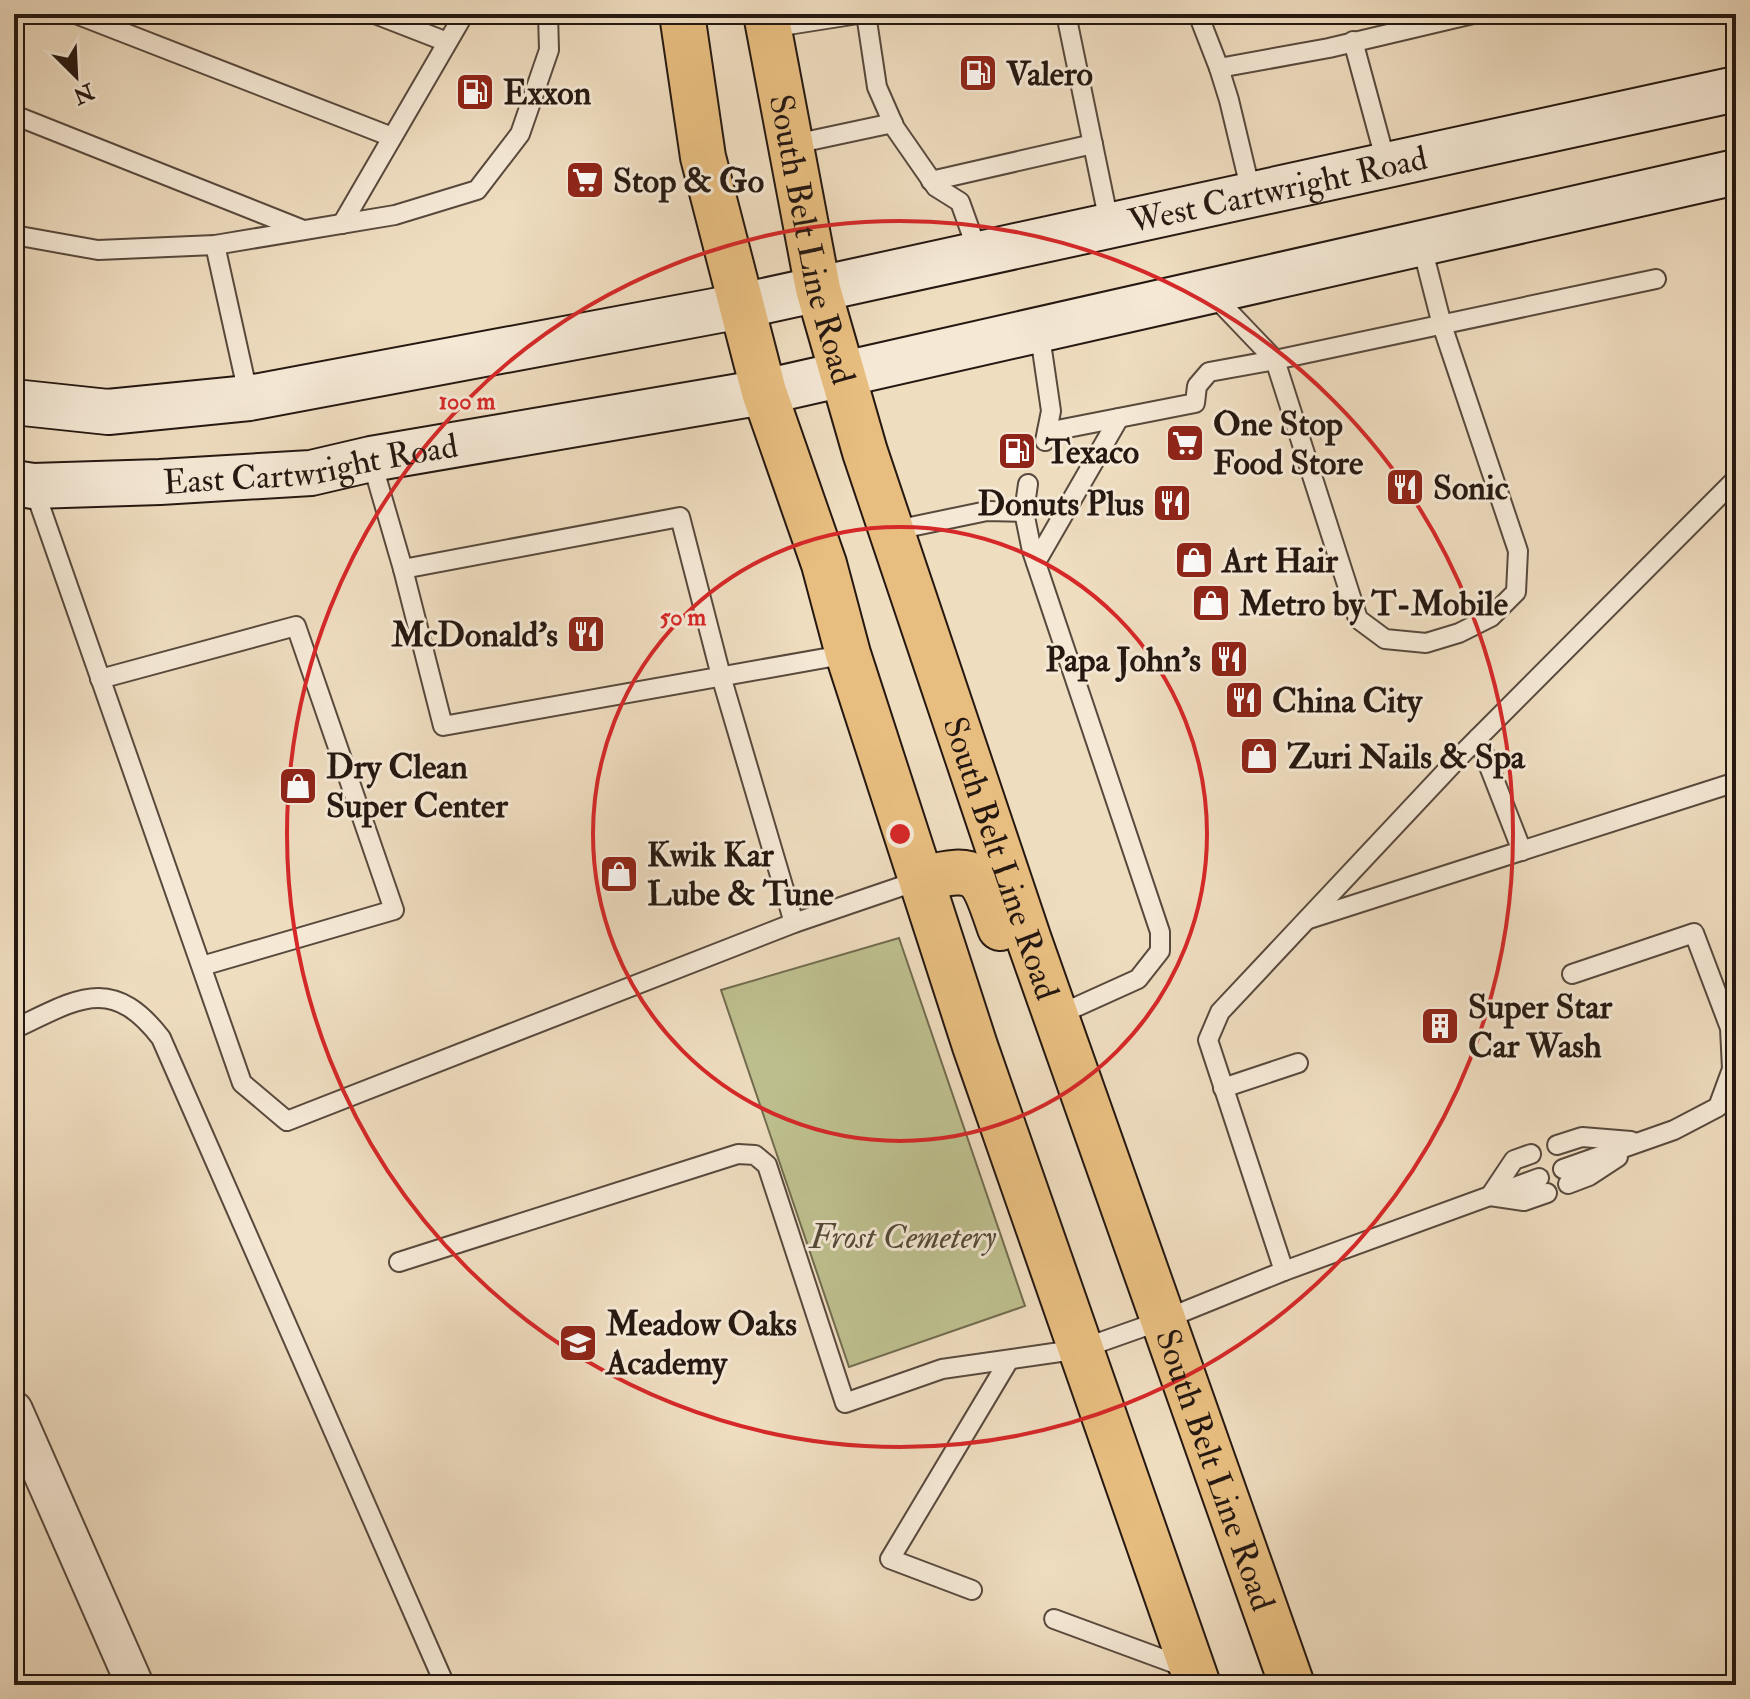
<svg xmlns="http://www.w3.org/2000/svg" width="1750" height="1699" font-family="'IM FELL Double Pica',serif">
<style>
.green{fill:#bec08f;stroke:#726c50;stroke-width:2}
.lines{fill:none;stroke-linecap:round;stroke-linejoin:round}
.lane-casing{stroke:#58493d;stroke-width:22}
.street-casing{stroke:#58493d;stroke-width:40}
.secondary-casing{stroke:#251811;stroke-width:48}
.primary-casing{stroke:#251811;stroke-width:48}
.lane{stroke:#f5e9d6;stroke-width:18}
.street{stroke:#f5e9d6;stroke-width:36}
.secondary{stroke:#f5e9d6;stroke-width:44}
.primary{stroke:#e8be80;stroke-width:44}
.ring{fill:none;stroke:#d62828;stroke-width:4}
.labels{text-anchor:middle;stroke-width:6;stroke-linejoin:round;paint-order:stroke}
.poi-label{font-size:34px;font-weight:bold;fill:#251811;stroke:#f5e9d6;text-anchor:start}
.street-label{font-size:34px;fill:#251811;stroke:#f5e9d6}
.park-label{font-size:34px;font-style:italic;fill:#534a37;stroke:#f5e9d6}
.centre{fill:#d62828;stroke:#f5e9d6;stroke-width:4}
.ring-label{font-size:24px;text-anchor:middle;font-weight:bold;fill:#d62828;stroke:#f5e9d6;stroke-width:6;stroke-linejoin:round;paint-order:stroke}
</style>
<rect width="100%" height="100%" fill="#efddc0"/>
<filter id="stains"><feTurbulence type="fractalNoise" baseFrequency=".0025" numOctaves="4"/><feColorMatrix values="0 0 0 0 .2 0 0 0 0 .09 0 0 0 0 .02 0 0 0 .5 -.17"/></filter>
<radialGradient id="worn" r=".72"><stop offset=".6" stop-color="#630" stop-opacity="0"/><stop offset="1" stop-color="#630" stop-opacity=".3"/></radialGradient>
<path class="green" d="M 899,938 L 1025,1306 L 849,1367 L 721,990 Z"/>
<g class="lines">
<defs>
<g id="lane">
<path d="M 76,14 L 392,137"/>
<path d="M 375,14 L 447,42"/>
<path d="M 866,14 L 877,87 L 895,128 L 936,187 L 960,202 L 979,255"/>
<path d="M 1066,14 L 1110,227"/>
<path d="M 1198,14 L 1219,68"/>
<path d="M 1735,14 L 1736,21"/>
<path d="M 769,28 L 858,14"/>
<path d="M 1353,41 L 1387,166"/>
<path d="M 14,115 L 301,229"/>
<path d="M 790,145 L 893,123"/>
<path d="M 931,181 L 1093,144"/>
<path d="M 1252,196 L 1229,100 L 1219,68 L 1329,48 L 1473,14"/>
<path d="M 342,224 L 464,14"/>
<path d="M 14,235 L 98,250 L 215,245 L 395,215 L 477,190 L 520,134 L 549,50 L 548,14"/>
<path d="M 215,245 L 249,398"/>
<path d="M 1211,293 L 1275,360 L 1656,279"/>
<path d="M 1039,329 L 1051,411 L 1045,441"/>
<path d="M 1047,432 L 1195,403 L 1197,386 L 1209,372 L 1275,360 L 1358,619 L 1385,639 L 1426,643 L 1459,633 L 1491,617 L 1516,592 L 1518,551 L 1442,325 L 1421,243"/>
<path d="M 371,459 L 403,569"/>
<path d="M 1028,484 L 1024,512 L 1032,551 L 1160,932 L 1160,951 L 1138,979 L 1054,1017"/>
<path d="M 33,486 L 242,1083 L 287,1121 L 794,923 L 923,879"/>
<path d="M 891,531 L 987,511 L 1024,512"/>
<path d="M 1036,562 L 1119,418"/>
<path d="M 100,679 L 296,626 L 394,910 L 202,966"/>
<path d="M 1478,738 L 1522,851"/>
<path d="M 1309,919 L 1736,782"/>
<path d="M 794,923 L 721,676 L 680,517 L 403,569 L 443,726 L 848,654"/>
<path d="M 14,1029 C 76,1000 111,973 161,1038 L 445,1685"/>
<path d="M 1223,1088 L 1298,1063"/>
<path d="M 1557,1145 L 1582,1137 L 1631,1141"/>
<path d="M 1531,1154 L 1514,1160 L 1490,1196 L 1524,1201 L 1547,1193"/>
<path d="M 1563,1169 L 1674,1130 L 1718,1107 L 1732,1069 L 1730,1028 L 1694,933 L 1572,974"/>
<path d="M 1568,1184 L 1589,1176 L 1618,1157"/>
<path d="M 399,1262 L 738,1154 L 755,1155 L 767,1165 L 845,1403 L 942,1369 L 1081,1349 L 1163,1320 L 1284,1271 L 1208,1040 L 1220,1012 L 1464,752 L 1736,479"/>
<path d="M 1284,1271 L 1539,1178"/>
<path d="M 972,1590 L 890,1559 L 1009,1360"/>
<path d="M 1054,1619 L 1187,1668"/>
</g>
<path id="street" d="M 14,1410 L 135,1685"/>
<g id="secondary">
<path id="s1" d="M 14,402 L 108,412 L 249,398 L 741,306 L 1736,89"/>
<path id="s2" d="M 14,483 L 33,486 L 160,482 L 311,473 L 371,459 L 764,392 L 1736,172"/>
</g>
<g id="primary">
<path d="M 682,14 L 703,157 L 764,392 L 824,564 L 848,654 L 975,1046 L 1198,1685"/>
<path id="s3" d="M 766,14 L 818,289 L 865,452 L 1029,940 L 1292,1685"/>
<path d="M 923,879 C 981,863 982,876 1000,928"/>
</g>
</defs>
<use href="#lane" class="lane-casing"/>
<use href="#street" class="street-casing"/>
<use href="#secondary" class="secondary-casing"/>
<use href="#primary" class="primary-casing"/>
<use href="#lane" class="lane"/>
<use href="#street" class="street"/>
<use href="#secondary" class="secondary"/>
<use href="#primary" class="primary"/>
</g>
<g class="ring">
<circle cx="900" cy="834" r="307"/>
<circle cx="900" cy="834" r="613"/>
</g>
<defs>
<symbol id="fuel-square" viewBox="-11 -11 22 22"><rect x="-9" y="-9" width="18" height="18" rx="4" fill="#8f2418" stroke="#f5e9d6"/><path d="M-5.5-6h7V0h2V4h1.3V-2.5L3-4.5l.8-.8L6-3V5H2.5V1h-1V6h-7ZM-4.2-4.7v3.2H.2V-4.7Z" fill="#fff"/></symbol>
<symbol id="supermarket-square" viewBox="-11 -11 22 22"><rect x="-9" y="-9" width="18" height="18" rx="4" fill="#8f2418" stroke="#f5e9d6"/><path d="M-6-5.5h2.5l.6 2H6L4.5 2H-2.5L-4.4-4H-6ZM-1.5 3.2a1.3 1.3 0 1 0 .1 0ZM3 3.2a1.3 1.3 0 1 0 .1 0Z" fill="#fff"/></symbol>
<symbol id="restaurant-square" viewBox="-11 -11 22 22"><rect x="-9" y="-9" width="18" height="18" rx="4" fill="#8f2418" stroke="#f5e9d6"/><path d="M-5-6h1v4h1v-4h1v4h1v-4h1v5L-1.5 .5V6h-2V.5L-5-1ZM5-6V6H3V1.5H1.5Q1.5-4 5-6Z" fill="#fff"/></symbol>
<symbol id="shop-square" viewBox="-11 -11 22 22"><rect x="-9" y="-9" width="18" height="18" rx="4" fill="#8f2418" stroke="#f5e9d6"/><path d="M-5-2.5h2.3a2.7 3.5 0 0 1 5.4 0H5L5.5 6h-11ZM-1.5-2.5h3a1.5 2.3 0 0 0-3 0Z" fill="#fff"/></symbol>
<symbol id="building-square" viewBox="-11 -11 22 22"><rect x="-9" y="-9" width="18" height="18" rx="4" fill="#8f2418" stroke="#f5e9d6"/><path d="M-4-6H4V6H1V3H-1V6H-4ZM-2.5-4.3h1.7v1.8h-1.7ZM.8-4.3h1.7v1.8H.8ZM-2.5-1h1.7V.8h-1.7ZM.8-1h1.7V.8H.8Z" fill="#fff"/></symbol>
<symbol id="school-square" viewBox="-11 -11 22 22"><rect x="-9" y="-9" width="18" height="18" rx="4" fill="#8f2418" stroke="#f5e9d6"/><path d="M0-5L7-2L0 1L-7-2ZM-4 1L0 2.5L4 1V4Q0 6-4 4Z" fill="#fff"/></symbol>
</defs>
<g fill-rule="evenodd">
<use href="#fuel-square" x="956" y="51" width="44" height="44"/>
<use href="#fuel-square" x="453" y="70" width="44" height="44"/>
<use href="#supermarket-square" x="563" y="158" width="44" height="44"/>
<use href="#supermarket-square" x="1163" y="421" width="44" height="44"/>
<use href="#fuel-square" x="995" y="429" width="44" height="44"/>
<use href="#restaurant-square" x="1383" y="465" width="44" height="44"/>
<use href="#restaurant-square" x="1150" y="481" width="44" height="44"/>
<use href="#shop-square" x="1172" y="538" width="44" height="44"/>
<use href="#shop-square" x="1189" y="581" width="44" height="44"/>
<use href="#restaurant-square" x="564" y="612" width="44" height="44"/>
<use href="#restaurant-square" x="1207" y="637" width="44" height="44"/>
<use href="#restaurant-square" x="1222" y="678" width="44" height="44"/>
<use href="#shop-square" x="1237" y="734" width="44" height="44"/>
<use href="#shop-square" x="276" y="764" width="44" height="44"/>
<use href="#shop-square" x="597" y="852" width="44" height="44"/>
<use href="#building-square" x="1418" y="1004" width="44" height="44"/>
<use href="#school-square" x="556" y="1321" width="44" height="44"/>
</g>
<g class="labels">
<g class="poi-label">
<text x="1006" y="85">Valero</text>
<text x="503" y="104">Exxon</text>
<text x="613" y="192">Stop &amp; Go</text>
<text x="1213" y="435">One Stop<tspan x="1213" dy="39">Food Store</tspan></text>
<text x="1045" y="463">Texaco</text>
<text x="1433" y="499">Sonic</text>
<text x="1144" y="515" text-anchor="end">Donuts Plus</text>
<text x="1222" y="572">Art Hair</text>
<text x="1239" y="615">Metro by T-Mobile</text>
<text x="558" y="646" text-anchor="end">McDonald's</text>
<text x="1201" y="671" text-anchor="end">Papa John's</text>
<text x="1272" y="712">China City</text>
<text x="1287" y="768">Zuri Nails &amp; Spa</text>
<text x="326" y="778">Dry Clean<tspan x="326" dy="39">Super Center</tspan></text>
<text x="647" y="866">Kwik Kar<tspan x="647" dy="39">Lube &amp; Tune</tspan></text>
<text x="1468" y="1018">Super Star<tspan x="1468" dy="39">Car Wash</tspan></text>
<text x="606" y="1335">Meadow Oaks<tspan x="606" dy="39">Academy</tspan></text>
</g>
<g class="street-label">
<text dy="12" stroke="none"><textPath href="#s1" startOffset="1286">West Cartwright Road</textPath></text>
<text dy="12" stroke="none"><textPath href="#s3" startOffset="230">South Belt Line Road</textPath></text>
<text dy="12" stroke="none"><textPath href="#s2" startOffset="298">East Cartwright Road</textPath></text>
<text dy="12" stroke="none"><textPath href="#s3" startOffset="878">South Belt Line Road</textPath></text>
<text dy="12" stroke="none"><textPath href="#s3" startOffset="1526">South Belt Line Road</textPath></text>
</g>
<g class="park-label">
<text x="903" y="1248">Frost Cemetery</text>
</g>
</g>
<circle cx="900" cy="834" r="12" class="centre"/>
<g class="ring-label">
<text x="467" y="409">100 m</text>
<text x="683" y="625">50 m</text>
</g>
<rect width="1750" height="1699" fill="none" stroke="#efddc0" stroke-width="48"/>
<rect x="16" y="16" width="1718" height="1667" fill="none" stroke="#251811" stroke-width="4"/>
<rect x="24" y="24" width="1702" height="1651" fill="none" stroke="#251811" stroke-width="2"/>
<g transform="translate(76 76) rotate(156)" stroke="#f5e9d6" stroke-width="6" paint-order="stroke">
<path d="M0-6L14 30L0 20L-14 30Z" fill="#251811"/>
<text y="-12" font-size="22" font-weight="bold" text-anchor="middle" fill="#251811">N</text>
</g>
<rect width="100%" height="100%" filter="url(#stains)"/>
<rect width="100%" height="100%" fill="url(#worn)"/>
</svg>
